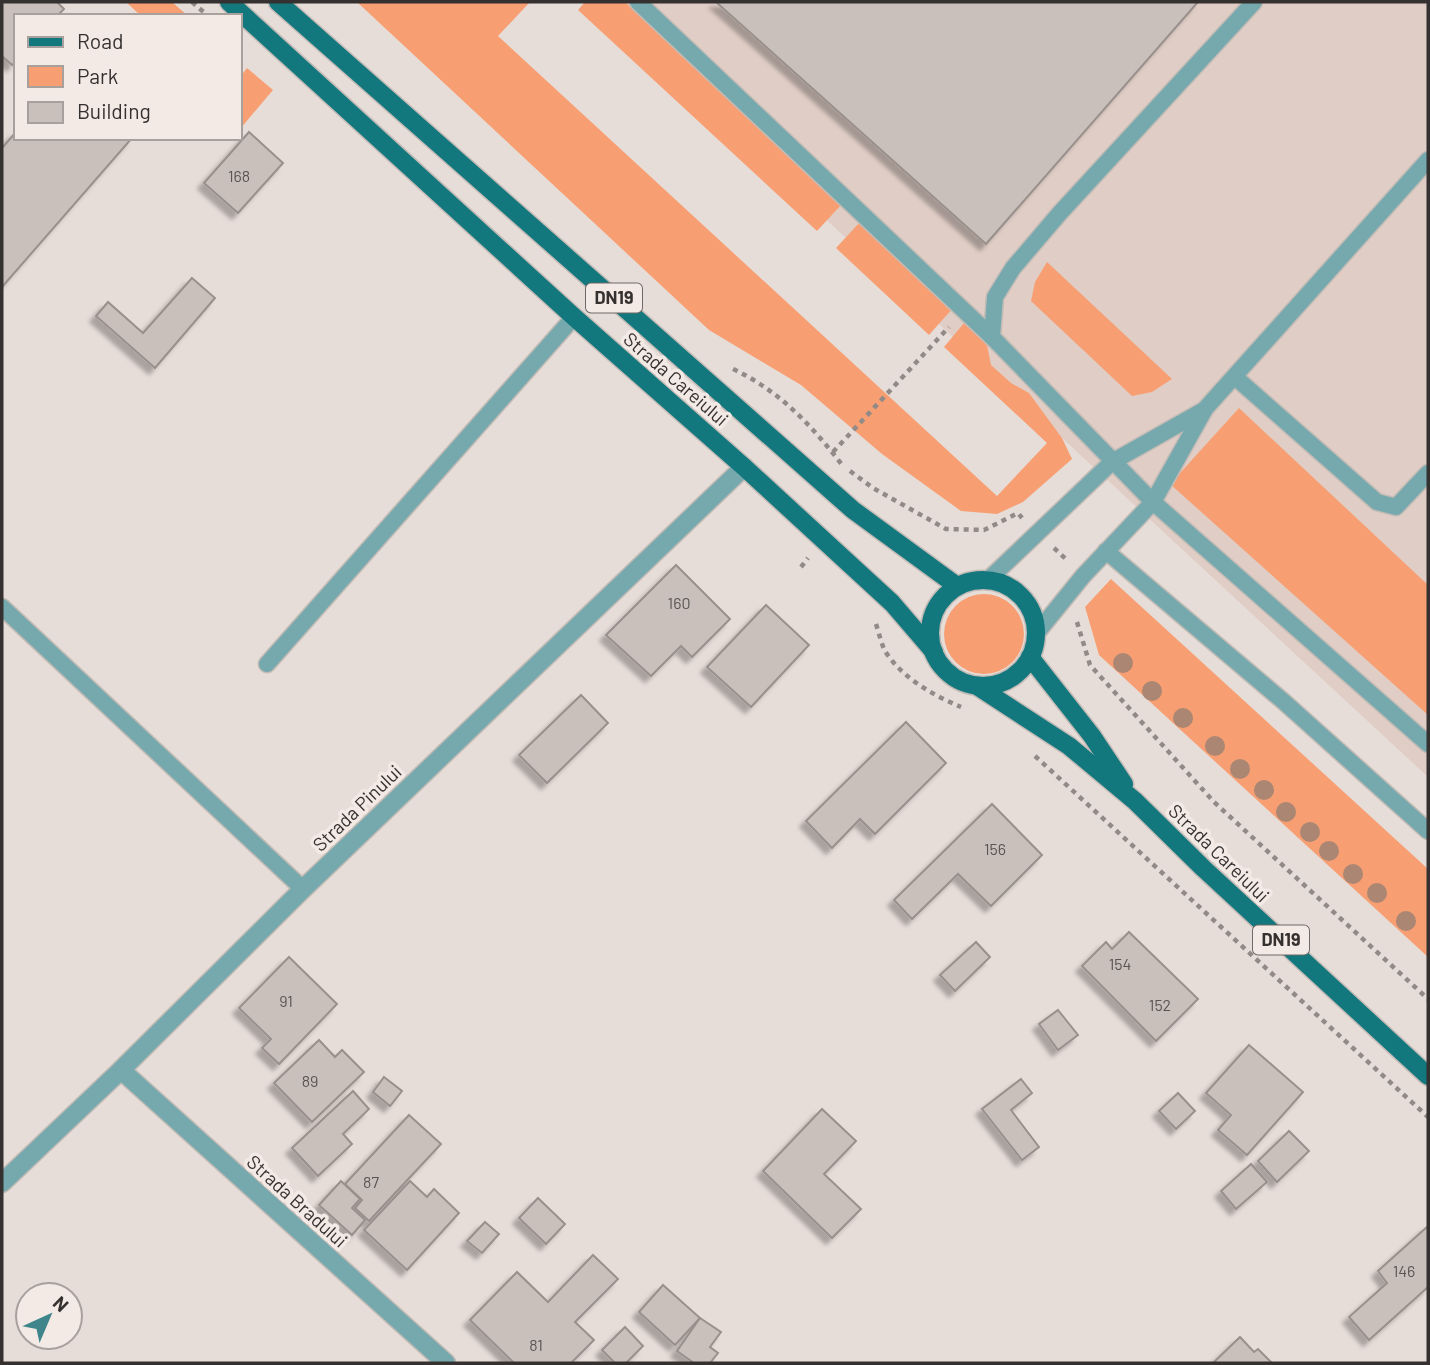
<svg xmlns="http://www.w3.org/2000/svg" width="1430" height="1365" font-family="Barlow,sans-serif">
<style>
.built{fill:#e0cec6}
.green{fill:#f79f72}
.building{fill:#c9c0bb;stroke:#99908c;stroke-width:2;filter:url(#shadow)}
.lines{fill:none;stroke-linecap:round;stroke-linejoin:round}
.service-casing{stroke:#c3bbb6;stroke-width:19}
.minor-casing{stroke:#c3bbb6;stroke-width:21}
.primary-casing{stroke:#c3bbb6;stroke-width:21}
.path{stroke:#918a87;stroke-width:4.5;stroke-dasharray:5 5;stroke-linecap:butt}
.service{stroke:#75a9ad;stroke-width:16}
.minor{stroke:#75a9ad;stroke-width:18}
.primary{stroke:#13777e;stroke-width:18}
.tree{fill:#aa8673}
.labels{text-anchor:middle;stroke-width:7;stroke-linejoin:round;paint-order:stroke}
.number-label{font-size:16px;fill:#5a5553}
.shield{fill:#f4eae5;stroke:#6e6866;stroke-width:2}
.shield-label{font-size:18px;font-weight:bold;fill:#353130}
.street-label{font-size:19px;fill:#353130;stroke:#f4eae5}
</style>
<defs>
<filter id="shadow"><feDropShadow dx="-6" dy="6" stdDeviation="2" flood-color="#0004"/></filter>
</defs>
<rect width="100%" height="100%" fill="#e7ddd8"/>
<path class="built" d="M 591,2 L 1428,2 L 1428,777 L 1062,438 Z"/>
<g class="green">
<path d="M 126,2 L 172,2 L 188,16 L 141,16 Z"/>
<path d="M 357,2 L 530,2 L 498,36 L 997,496 L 1047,443 L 944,347 L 964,323 L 987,345 L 991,365 L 1011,383 L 1029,393 L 1062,438 L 1072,459 L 1023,502 L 997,514 L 961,511 L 882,454 L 801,385 L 709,330 Z"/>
<path d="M 585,2 L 625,2 L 843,203 L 817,231 L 578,10 Z"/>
<path d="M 247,68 L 273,90 L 240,129 L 240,77 Z"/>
<path d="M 860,222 L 953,308 L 929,335 L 836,248 Z"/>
<path d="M 1047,262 L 1172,379 L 1152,392 L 1132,396 L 1031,301 L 1035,282 Z"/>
<path d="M 1239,408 L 1428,585 L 1428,715 L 1170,484 Z"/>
<path d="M 1111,579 L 1428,869 L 1428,957 L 1099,655 L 1085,607 Z"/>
<circle cx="984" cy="634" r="40"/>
</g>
<g class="building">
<path d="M 2,2 L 57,2 L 64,9 L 57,16 L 16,16 L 16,61 L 12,65 L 2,56 Z"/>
<path d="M 716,2 L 1198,2 L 986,244 Z"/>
<path d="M 16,132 L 16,138 L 132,138 L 2,287 L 2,148 Z"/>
<path d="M 249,132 L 283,163 L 238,213 L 204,183 Z"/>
<path d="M 192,278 L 215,298 L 155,368 L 96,316 L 108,302 L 143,333 Z"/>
<path d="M 676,565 L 730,619 L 692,657 L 681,646 L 651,676 L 606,635 Z"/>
<path d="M 766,605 L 809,645 L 751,707 L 707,667 Z"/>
<path d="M 581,695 L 608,723 L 547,783 L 519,755 Z"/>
<path d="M 906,722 L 946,763 L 875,834 L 860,819 L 832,848 L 806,821 Z"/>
<path d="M 992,804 L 1042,855 L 991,906 L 958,874 L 912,919 L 894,900 Z"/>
<path d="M 1129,932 L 1198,999 L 1156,1041 L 1082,966 L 1106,942 L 1112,949 Z"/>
<path d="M 976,942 L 990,957 L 955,991 L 940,975 Z"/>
<path d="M 289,957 L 337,1004 L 279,1064 L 262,1048 L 271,1039 L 239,1008 Z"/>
<path d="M 1058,1010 L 1078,1035 L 1058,1050 L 1039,1024 Z"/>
<path d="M 319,1040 L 335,1057 L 342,1050 L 364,1072 L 312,1122 L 274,1083 Z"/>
<path d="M 1249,1045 L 1303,1092 L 1247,1155 L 1218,1130 L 1231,1115 L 1206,1093 Z"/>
<path d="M 384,1077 L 402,1091 L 390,1106 L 373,1092 Z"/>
<path d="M 1021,1079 L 1032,1093 L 1011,1110 L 1039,1147 L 1022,1160 L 982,1109 Z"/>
<path d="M 353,1091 L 369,1109 L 343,1134 L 352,1144 L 318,1176 L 292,1148 Z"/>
<path d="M 1178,1093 L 1195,1111 L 1176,1129 L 1159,1111 Z"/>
<path d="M 822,1109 L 856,1141 L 824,1174 L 861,1209 L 832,1238 L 763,1171 Z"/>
<path d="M 409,1115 L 441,1144 L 369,1221 L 355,1208 L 362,1200 L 345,1184 Z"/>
<path d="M 1289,1131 L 1309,1151 L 1277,1182 L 1258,1161 Z"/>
<path d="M 1251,1164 L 1267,1182 L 1236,1209 L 1221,1191 Z"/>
<path d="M 341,1181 L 360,1199 L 352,1208 L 365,1220 L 352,1235 L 319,1205 Z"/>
<path d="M 410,1181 L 427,1197 L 434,1189 L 459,1213 L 407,1270 L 364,1230 Z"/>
<path d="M 538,1198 L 565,1224 L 546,1244 L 519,1218 Z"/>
<path d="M 485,1222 L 499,1234 L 482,1253 L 467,1241 Z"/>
<path d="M 1428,1226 L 1428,1287 L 1369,1340 L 1349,1317 L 1387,1283 L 1378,1271 Z"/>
<path d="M 593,1255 L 618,1279 L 575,1322 L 594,1340 L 571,1363 L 514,1363 L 470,1320 L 517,1272 L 548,1302 Z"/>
<path d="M 663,1285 L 700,1318 L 675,1345 L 639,1312 Z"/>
<path d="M 700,1318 L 721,1332 L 710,1347 L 718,1353 L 710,1363 L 694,1363 L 677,1351 Z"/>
<path d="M 625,1327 L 643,1346 L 626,1363 L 615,1363 L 602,1350 Z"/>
<path d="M 1240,1337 L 1254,1352 L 1258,1349 L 1272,1363 L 1213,1363 Z"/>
</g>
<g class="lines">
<defs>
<g id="service">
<path d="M 638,2 L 992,337"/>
<path d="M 1254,2 L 1059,214 L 1013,268 L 995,297 L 992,337 L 1153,502 L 1428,744"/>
<path d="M 1235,377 L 1377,502 L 1396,507 L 1428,473"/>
<path d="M 1106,551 L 1283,701 L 1428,831"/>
<path d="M 988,580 L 1112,462 L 1204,410"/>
<path d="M 2,607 L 303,889"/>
<path d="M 1036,634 L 1083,576 L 1153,502 L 1205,409 L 1428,160"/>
<path d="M 267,664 L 574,317"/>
</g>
<g id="minor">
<path d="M 121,1070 L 446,1363"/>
<path d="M 2,1183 L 121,1070 L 303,889 L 744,467"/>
</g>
<g id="primary">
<path d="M 229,2 L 574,317 L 744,467 L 892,603 L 934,652"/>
<path d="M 278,2 L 853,510 L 957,586"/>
<circle cx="983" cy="633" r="53"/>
<path d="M 1030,657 L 1092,736 L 1124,784"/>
<path d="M 977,686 L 1069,746 L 1135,801 L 1203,868 L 1428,1076"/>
</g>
</defs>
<use href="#service" class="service-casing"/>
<use href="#minor" class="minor-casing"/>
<use href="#primary" class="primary-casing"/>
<g class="path">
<path d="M 192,2 L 207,15"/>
<path d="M 733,369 C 780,391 812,426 843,466"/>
<path d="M 833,452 L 949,327"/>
<path d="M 850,471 L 873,488 L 946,529 L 984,530 L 1018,513 L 1022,518"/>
<path d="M 1054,548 L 1068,561"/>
<path d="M 801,567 L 808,558"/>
<path d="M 1077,622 L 1090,665 L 1214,802 L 1428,999"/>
<path d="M 876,624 C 879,633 881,643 885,651 C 902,678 933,695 961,707"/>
<path d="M 1035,756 L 1428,1117"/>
</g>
<use href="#service" class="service"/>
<use href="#minor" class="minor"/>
<use href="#primary" class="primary"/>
</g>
<g class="tree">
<circle cx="1123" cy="663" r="10"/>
<circle cx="1152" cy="691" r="10"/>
<circle cx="1183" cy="718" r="10"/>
<circle cx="1215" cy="746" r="10"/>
<circle cx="1240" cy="769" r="10"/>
<circle cx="1264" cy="790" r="10"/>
<circle cx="1286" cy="812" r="10"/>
<circle cx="1310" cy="832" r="10"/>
<circle cx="1329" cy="851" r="10"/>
<circle cx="1353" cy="874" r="10"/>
<circle cx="1377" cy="893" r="10"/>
<circle cx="1406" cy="921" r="10"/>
</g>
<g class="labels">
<g class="number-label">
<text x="239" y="182">168</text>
<text x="679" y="609">160</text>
<text x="995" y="855">156</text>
<text x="1120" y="970">154</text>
<text x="286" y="1007">91</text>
<text x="1160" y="1011">152</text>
<text x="310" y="1087">89</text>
<text x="371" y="1188">87</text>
<text x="1404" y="1277">146</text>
<text x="536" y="1351">81</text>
</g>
<g class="shield">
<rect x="586" y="283.5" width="56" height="29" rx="5"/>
<rect x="1253" y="925.5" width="56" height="29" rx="5"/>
</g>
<g class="shield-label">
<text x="614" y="304">DN19</text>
<text x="1281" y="946">DN19</text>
</g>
<g class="street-label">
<text transform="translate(676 379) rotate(41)" y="7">Strada Careiului</text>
<text transform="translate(357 808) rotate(-44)" y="7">Strada Pinului</text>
<text transform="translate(1219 853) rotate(44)" y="7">Strada Careiului</text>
<text transform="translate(297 1201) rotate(42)" y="7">Strada Bradului</text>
</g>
</g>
<rect width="1430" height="1365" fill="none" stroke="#353130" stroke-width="7"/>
<rect x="14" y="14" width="228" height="126" fill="#f4eae5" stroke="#a8a09d" stroke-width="2"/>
<rect x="28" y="37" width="35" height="10" fill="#13777e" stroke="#a8a09d" stroke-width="2"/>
<text x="77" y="49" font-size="21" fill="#353130">Road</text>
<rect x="28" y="66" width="35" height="21" fill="#f79f72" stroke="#a8a09d" stroke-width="2"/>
<text x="77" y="84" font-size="21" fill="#353130">Park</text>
<rect x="28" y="102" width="35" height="21" fill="#c9c0bb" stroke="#a8a09d" stroke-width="2"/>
<text x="77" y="119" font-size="21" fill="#353130">Building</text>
<g transform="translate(49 1316) rotate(44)"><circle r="33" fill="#f4eae5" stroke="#a8a09d" stroke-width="2"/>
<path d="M0-5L12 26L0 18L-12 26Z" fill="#3e868c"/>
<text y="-10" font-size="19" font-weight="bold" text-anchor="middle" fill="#353130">N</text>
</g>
</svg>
